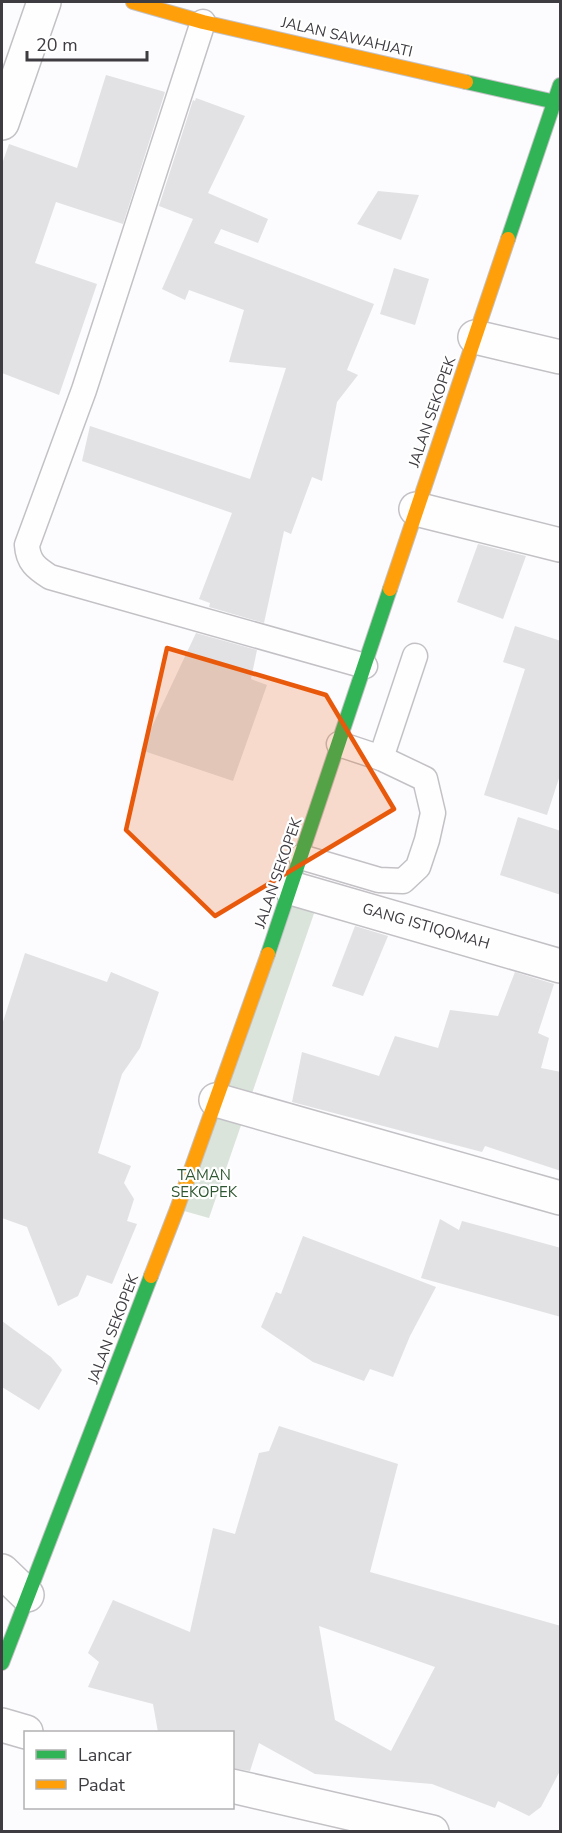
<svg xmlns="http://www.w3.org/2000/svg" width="562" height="1833" font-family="'Nunito Sans',sans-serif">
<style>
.green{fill:#dae4db}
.building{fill:#e2e1e4;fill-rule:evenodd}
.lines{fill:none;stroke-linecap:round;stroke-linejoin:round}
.lane-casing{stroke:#c3c1c5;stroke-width:27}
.street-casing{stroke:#c3c1c5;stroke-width:36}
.fast-casing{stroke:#c3c1c5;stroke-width:16}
.slow-casing{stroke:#c3c1c5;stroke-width:16}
.lane{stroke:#fffeff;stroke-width:24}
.street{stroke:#fffeff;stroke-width:33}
.fast{stroke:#30b455;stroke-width:14}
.slow{stroke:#ff9f0a;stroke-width:14}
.marked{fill:#e8590c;fill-opacity:0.2;stroke:#e8590c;stroke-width:4.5;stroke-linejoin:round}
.labels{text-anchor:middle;stroke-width:4.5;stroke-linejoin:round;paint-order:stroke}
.street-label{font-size:15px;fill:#3e3b41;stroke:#fff}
.park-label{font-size:15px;fill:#2d5630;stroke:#fff}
</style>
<rect width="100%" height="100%" fill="#fcfbfd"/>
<path class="green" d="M 291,888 L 320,896 L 209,1218 L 177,1209 Z"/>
<g class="building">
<path d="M 106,75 L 165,92 L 123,224 L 56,202 L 35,263 L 97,284 L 59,395 L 2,373 L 2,164 L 9,144 L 77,168 Z"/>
<path d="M 196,98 L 245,116 L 208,193 L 268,219 L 258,243 L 221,229 L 214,243 L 374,304 L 347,370 L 358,375 L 337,402 L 322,481 L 312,477 L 291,534 L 284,531 L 264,623 L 209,607 L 210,603 L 199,599 L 232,513 L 82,461 L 90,426 L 250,479 L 286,368 L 229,362 L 244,310 L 189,290 L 185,300 L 162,289 L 193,219 L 159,206 L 193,100 L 195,101 Z"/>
<path d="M 378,191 L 419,195 L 401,240 L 357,224 Z"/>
<path d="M 394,268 L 429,279 L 415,325 L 380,314 Z"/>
<path d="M 478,544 L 526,556 L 503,619 L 457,602 Z"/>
<path d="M 515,626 L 561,641 L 561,772 L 547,815 L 484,795 L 525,669 L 503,662 Z"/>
<path d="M 196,633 L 257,650 L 251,679 L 267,685 L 233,781 L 141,750 Z"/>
<path d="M 518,817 L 561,831 L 561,895 L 500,875 Z"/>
<path d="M 355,926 L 388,936 L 363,996 L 332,986 Z"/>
<path d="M 25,953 L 107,982 L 111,972 L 159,992 L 140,1048 L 122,1074 L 98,1153 L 131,1166 L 124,1183 L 134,1199 L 127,1221 L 137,1224 L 112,1284 L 87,1275 L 78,1296 L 58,1306 L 27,1227 L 2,1218 L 2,1025 Z"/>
<path d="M 515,972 L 554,984 L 538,1033 L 549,1038 L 541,1068 L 561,1072 L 561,1171 L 485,1146 L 482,1152 L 292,1102 L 302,1052 L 379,1076 L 395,1036 L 438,1048 L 450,1010 L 498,1016 Z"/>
<path d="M 440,1219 L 459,1230 L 462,1221 L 561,1248 L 561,1317 L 421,1278 Z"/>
<path d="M 303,1236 L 436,1287 L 410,1336 L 393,1377 L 370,1369 L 364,1381 L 313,1362 L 261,1327 L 276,1292 L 281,1294 Z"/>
<path d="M 2,1321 L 51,1357 L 62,1370 L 39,1410 L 2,1387 Z"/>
<path d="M 279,1426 L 398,1464 L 370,1572 L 561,1626 L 561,1769 L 541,1807 L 529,1816 L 498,1801 L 495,1808 L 432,1784 L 315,1774 L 259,1743 L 250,1771 L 232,1768 L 232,1732 L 158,1732 L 153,1704 L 88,1687 L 99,1662 L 88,1653 L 113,1600 L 190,1632 L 213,1528 L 235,1534 L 259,1453 L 269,1451 ZM 319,1626 L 435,1667 L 391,1751 L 335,1720 Z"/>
</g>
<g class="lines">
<defs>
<g id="lane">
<path d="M 203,22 L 84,390 L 27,545 C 28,562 36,568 50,577 L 365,666"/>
<path d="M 381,758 L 415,656"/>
<path d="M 301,857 L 379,880 L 403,881 L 418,867 L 427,840 L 433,813 L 425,779 L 381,758 L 339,744"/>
</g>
<g id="street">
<path d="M 2,123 L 44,2"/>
<path d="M 475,337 L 560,357"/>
<path d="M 416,509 L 560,545"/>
<path d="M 291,888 L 560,966"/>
<path d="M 216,1100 L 560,1198"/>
<path d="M 2,1571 L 27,1595"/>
<path d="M 2,1725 L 26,1732"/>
<path d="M 232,1786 L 432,1832"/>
</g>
<g id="fast">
<path d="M 466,82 L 560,103"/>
<path d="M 508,239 L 560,85"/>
<path d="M 268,954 L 390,589"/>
<path d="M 2,1663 L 151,1276"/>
</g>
<g id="slow">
<path d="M 133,2 L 203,22 L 466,82"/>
<path d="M 390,589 L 508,239"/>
<path d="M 151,1276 L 177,1209 L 268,954"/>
</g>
</defs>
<use href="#lane" class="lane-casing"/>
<use href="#street" class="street-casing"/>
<use href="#fast" class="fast-casing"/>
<use href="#slow" class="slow-casing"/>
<use href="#lane" class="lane"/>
<use href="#street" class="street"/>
<use href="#fast" class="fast"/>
<use href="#slow" class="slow"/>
</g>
<path class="marked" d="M 167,648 L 326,695 L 394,809 L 215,916 L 126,830 Z"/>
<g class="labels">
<g class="street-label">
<text transform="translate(347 37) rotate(13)" y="5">JALAN SAWAHJATI</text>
<text transform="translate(432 412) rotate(-71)" y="5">JALAN SEKOPEK</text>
<text transform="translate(278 873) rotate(-71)" y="5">JALAN SEKOPEK</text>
<text transform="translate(426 926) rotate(16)" y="5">GANG ISTIQOMAH</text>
<text transform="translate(113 1329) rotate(-69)" y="5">JALAN SEKOPEK</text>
</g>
<g class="park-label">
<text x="204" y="1180">TAMAN<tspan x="204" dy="17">SEKOPEK</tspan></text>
</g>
</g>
<rect width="562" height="1833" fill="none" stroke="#3e3b41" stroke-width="6"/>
<rect x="24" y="1731" width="210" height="78" fill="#ffffff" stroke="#b2b1b3" stroke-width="1.5"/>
<rect x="36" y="1750" width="30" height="9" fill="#30b455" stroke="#b2b1b3" stroke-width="1.5"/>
<text x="78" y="1761" font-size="18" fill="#3e3b41">Lancar</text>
<rect x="36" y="1780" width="30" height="9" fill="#ff9f0a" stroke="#b2b1b3" stroke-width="1.5"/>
<text x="78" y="1791" font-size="18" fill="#3e3b41">Padat</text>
<path d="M27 51v9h120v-9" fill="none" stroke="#3e3b41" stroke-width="3"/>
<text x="36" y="51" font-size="18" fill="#3e3b41" stroke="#ffffff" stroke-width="4.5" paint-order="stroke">20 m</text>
</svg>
